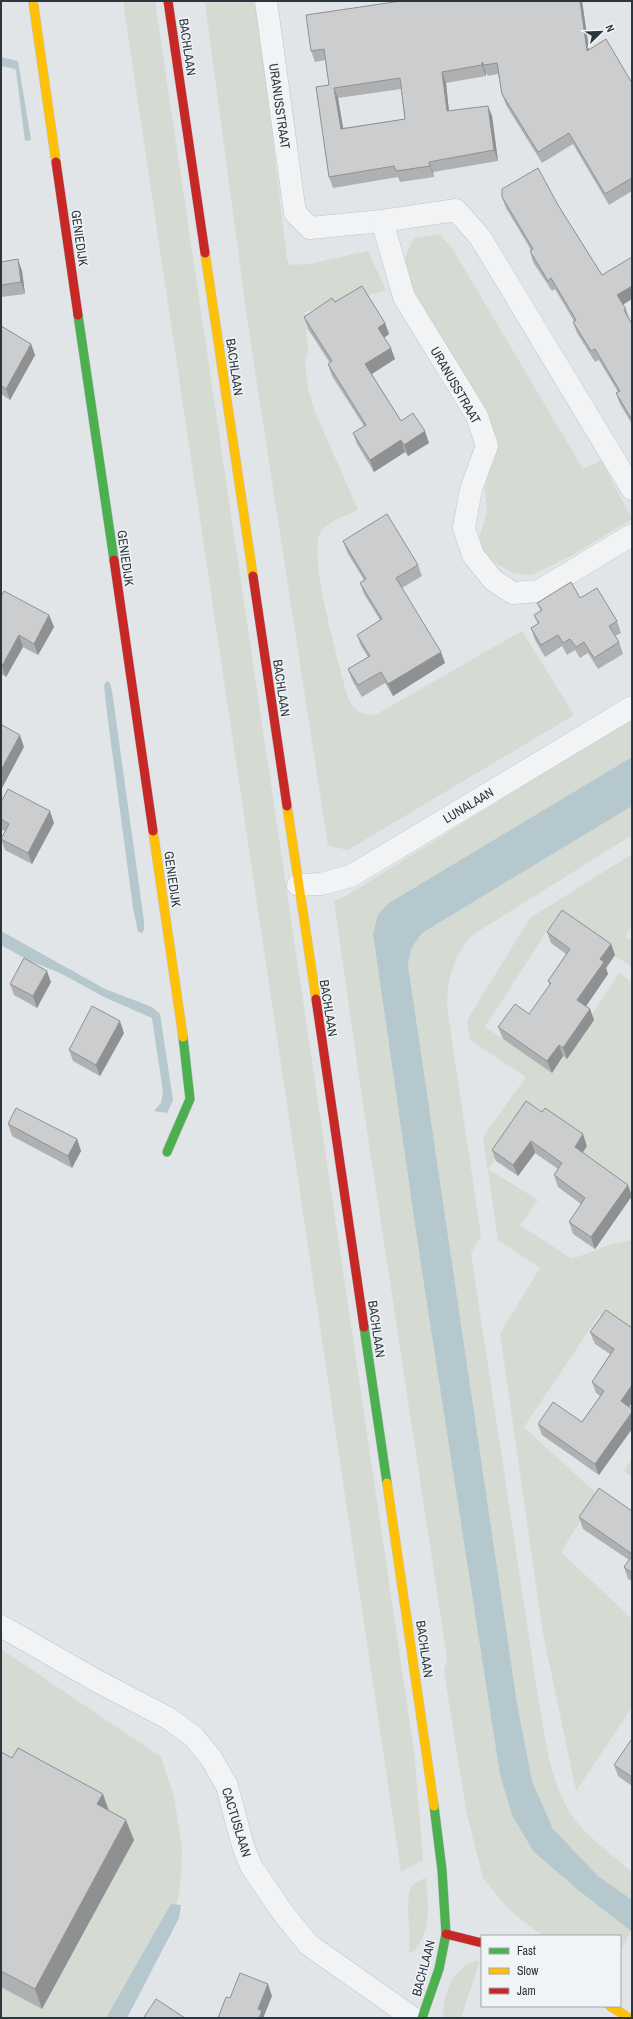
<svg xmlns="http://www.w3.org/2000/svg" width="633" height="2019" font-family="'Archivo Narrow',sans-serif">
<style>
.green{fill:#d5dad3}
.water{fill:#b4c8ce}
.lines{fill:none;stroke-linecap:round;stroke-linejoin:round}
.street-casing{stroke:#c1c3c5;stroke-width:23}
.fast-casing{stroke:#c1c3c5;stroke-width:10}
.slow-casing{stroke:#c1c3c5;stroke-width:10}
.jam-casing{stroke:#c1c3c5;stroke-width:10}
.street{stroke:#f1f3f4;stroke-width:22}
.fast{stroke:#4caf50;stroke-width:9}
.slow{stroke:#ffc107;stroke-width:9}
.jam{stroke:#c62828;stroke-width:9}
.wall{fill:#afb0b2;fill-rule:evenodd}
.shaded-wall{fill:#8e9091}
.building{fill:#cbcdcf;stroke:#8e9091;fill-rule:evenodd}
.labels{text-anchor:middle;stroke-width:3;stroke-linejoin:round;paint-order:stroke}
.street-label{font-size:13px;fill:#2b373e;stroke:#f0f4f6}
</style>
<rect width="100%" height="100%" fill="#e2e5e7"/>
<g class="green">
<path d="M 123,1 L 155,1 L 414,1751 L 423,1860 L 401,1872 Z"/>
<path d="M 220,1 L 252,1 L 257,6 L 287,259 L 290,265 L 309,264 L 368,251 L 386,290 L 305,312 L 308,352 L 305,362 L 308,389 L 315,412 L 358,510 C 346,515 329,521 321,531 C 306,552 341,670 348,698 C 355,711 362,716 377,714 L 522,631 L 574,715 L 348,850 L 328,846 L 248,325 L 205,3 Z"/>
<path d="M 439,234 L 452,248 L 583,469 L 601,460 L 632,519 L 569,557 L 532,575 L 514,573 L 493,562 L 478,542 L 487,512 L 485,488 L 492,459 L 421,308 L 406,271 L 404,260 L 414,238 Z"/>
<path d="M 632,718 L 632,757 L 389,903 L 373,934 L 420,1259 L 500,1775 L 534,1852 L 578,1890 L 631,1931 L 620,1952 L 620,1936 L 543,1936 L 508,1909 L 483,1878 L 466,1810 L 444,1671 L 447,1658 L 363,1104 L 334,901 L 346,896 Z"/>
<path d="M 632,806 L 632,835 L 471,936 C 452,961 448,976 447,1007 L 481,1236 L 471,1253 L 537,1690 C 544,1729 548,1776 569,1811 C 583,1834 611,1854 632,1872 L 632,1900 L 598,1876 L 553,1829 L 532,1781 L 517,1703 L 408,965 L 411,949 L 422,933 Z"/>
<path d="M 632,854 L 632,925 L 625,936 L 632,940 L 632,967 L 556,917 L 485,1027 L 553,1072 L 574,1040 L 579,1042 L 594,1019 L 591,1016 L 619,973 L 632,982 L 632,1191 L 628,1194 L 578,1159 L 589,1144 L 535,1106 L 488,1169 L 538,1200 L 520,1225 L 572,1259 L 609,1245 L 632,1240 L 632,1335 L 599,1315 L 524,1427 L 597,1494 L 561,1552 L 632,1619 L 632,1707 L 576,1791 L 543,1634 L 500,1333 L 540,1268 L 498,1240 L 483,1137 L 526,1077 L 470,1040 L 467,1020 L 530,918 Z"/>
<path d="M 632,1459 L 632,1477 L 624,1471 Z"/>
<path d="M 1,1649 L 161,1757 L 174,1797 L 182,1847 L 181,1876 L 178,1900 L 171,1919 L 112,2018 L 1,2018 Z"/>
<path d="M 426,1878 C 428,1904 432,1932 413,1952 L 409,1952 C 411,1935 405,1902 411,1888 C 414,1882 420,1880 426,1878 Z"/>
<path d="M 476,1961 L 480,1961 L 461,2018 L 443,2018 C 442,1995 453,1968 476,1961 Z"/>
</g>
<g class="water">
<path d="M 1,57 L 18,61 L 31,140 L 25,141 L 16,71 L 15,69 L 1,66 Z"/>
<path d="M 107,681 L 110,683 L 112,691 L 144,921 L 144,930 L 142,933 L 138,932 L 133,908 L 107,713 L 104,685 Z"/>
<path d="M 632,757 L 632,806 L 422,933 L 411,949 L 408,965 L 517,1703 L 532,1781 L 553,1829 L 598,1876 L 632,1900 L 631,1931 L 578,1890 L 534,1852 L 512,1815 L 500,1775 L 420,1259 L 373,934 L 378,915 L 389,903 Z"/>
<path d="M 1,931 L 105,989 L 152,1007 L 160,1014 L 173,1100 L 167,1113 L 154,1111 L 161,1103 L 163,1092 L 152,1018 L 104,997 L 62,974 L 28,960 L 1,945 Z"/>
<path d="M 171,1904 L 181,1905 L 179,1918 L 127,2018 L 106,2018 Z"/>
</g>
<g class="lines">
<defs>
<g id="street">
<path d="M 266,1 L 295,213 L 310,228 L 382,221 L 456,210 L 480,237 L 632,489"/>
<path d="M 382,221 L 404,297 L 477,416 L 487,446 L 471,489 L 464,528 L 473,555 L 493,580 L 513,593 L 539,591 L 632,535"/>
<path d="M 298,885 L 321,884 L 351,876 L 632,707"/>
<path d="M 1,1626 L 97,1681 L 168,1718 L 193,1736 L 211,1758 L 227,1786 L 243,1846 L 251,1866 L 283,1913 L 309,1945 L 413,2018"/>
</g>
<g id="fast">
<path d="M 78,315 L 114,560"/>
<path d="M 167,1152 L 190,1099 L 183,1037"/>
<path d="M 364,1327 L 387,1483"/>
<path d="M 422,2018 L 439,1969 L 446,1934 L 442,1870 L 434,1806"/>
</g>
<g id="slow">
<path d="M 33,1 L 56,162"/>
<path d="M 205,253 L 253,576"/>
<path d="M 287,806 L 316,999"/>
<path d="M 153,831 L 183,1037"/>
<path d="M 387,1483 L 434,1806"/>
<path d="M 610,2006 L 629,2018"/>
</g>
<g id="jam">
<path d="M 168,1 L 205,253"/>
<path d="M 56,162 L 78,315"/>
<path d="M 114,560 L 153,831"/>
<path d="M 253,576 L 287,806"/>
<path d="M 316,999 L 364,1327"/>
<path d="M 446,1934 L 482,1943"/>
</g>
</defs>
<use href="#street" class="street-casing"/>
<use href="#fast" class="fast-casing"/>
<use href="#slow" class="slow-casing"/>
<use href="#jam" class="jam-casing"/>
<use href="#street" class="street"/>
<use href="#fast" class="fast"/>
<use href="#slow" class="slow"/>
<use href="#jam" class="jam"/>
</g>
<g class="wall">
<path d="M 582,1 L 589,50 L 632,83 L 632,191 L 609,205 L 573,144 L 542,163 L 506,105 L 502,94 L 498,74 L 488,76 L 486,73 L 486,76 L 446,83 L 449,111 L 492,116 L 498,161 L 433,172 L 434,177 L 400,182 L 398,177 L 333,188 L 329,177 L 329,85 L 325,60 L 315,62 L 311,51 ZM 401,89 L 405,119 L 343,128 L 338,98 Z"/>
<path d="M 502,197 L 558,205 L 602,275 L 632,299 L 623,304 L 626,309 L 630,320 L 632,324 L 632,424 L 620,404 L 616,393 L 618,392 L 599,360 L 595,362 L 577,333 L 573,322 L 574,321 L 555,289 L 552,291 L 533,262 L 530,251 L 531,250 L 506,208 Z"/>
<path d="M 1,262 L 22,271 L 25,294 L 1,297 Z"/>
<path d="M 335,302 L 385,323 L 389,334 L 384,338 L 395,359 L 372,374 L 401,421 L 429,443 L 408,456 L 405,452 L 374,472 L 357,444 L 353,433 L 364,426 L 332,376 L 328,364 L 330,363 L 308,329 L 304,317 Z"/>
<path d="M 1,326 L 31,344 L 35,355 L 10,400 L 1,394 Z"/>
<path d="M 343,541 L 418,565 L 422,576 L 402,588 L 445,663 L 393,696 L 385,683 L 362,697 L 352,680 L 348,669 L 368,657 L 361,646 L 357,635 L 380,620 L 364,594 L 360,583 L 364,580 L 347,552 Z"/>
<path d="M 1,597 L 49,615 L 54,627 L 38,655 L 23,647 L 6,677 L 1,674 Z"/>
<path d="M 580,598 L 617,621 L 621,633 L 615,636 L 619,642 L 623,654 L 598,669 L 588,653 L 580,658 L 575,650 L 567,655 L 562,646 L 545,657 L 535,640 L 531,628 L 538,624 L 534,615 L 541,611 L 537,603 Z"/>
<path d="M 1,802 L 54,823 L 32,864 L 5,850 L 1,839 L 5,831 L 1,829 Z"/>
<path d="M 547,932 L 611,944 L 615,955 L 606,968 L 608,974 L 586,1006 L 590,1009 L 594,1020 L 567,1059 L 563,1056 L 552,1073 L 503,1039 L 498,1027 L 529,1014 L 550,986 L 548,981 L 566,954 L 551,943 Z"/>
<path d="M 51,982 L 37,1008 L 14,995 L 10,984 Z"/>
<path d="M 124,1033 L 100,1076 L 73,1061 L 69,1050 Z"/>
<path d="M 526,1101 L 587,1146 L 583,1152 L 632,1195 L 595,1249 L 573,1234 L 569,1222 L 581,1204 L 558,1187 L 554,1175 L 558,1169 L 535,1153 L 518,1176 L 496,1161 L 492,1150 Z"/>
<path d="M 8,1124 L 77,1139 L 81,1151 L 72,1168 L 12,1136 Z"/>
<path d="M 632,1328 L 632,1403 L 629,1407 L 599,1475 L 542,1435 L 538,1424 L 582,1422 L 600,1396 L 596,1393 L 592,1382 L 610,1354 L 595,1344 L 590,1332 Z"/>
<path d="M 632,1511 L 632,1581 L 628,1579 L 624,1567 L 629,1560 L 583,1529 L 579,1517 Z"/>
<path d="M 632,1740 L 632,1786 L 618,1776 L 614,1765 Z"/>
<path d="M 1,1752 L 109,1810 L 134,1840 L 42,2009 L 1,1987 Z"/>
</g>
<g class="shaded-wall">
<path d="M 580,1 L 582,1 L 591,62 L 587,51 Z"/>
<path d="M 482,62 L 486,73 L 486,76 L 482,65 Z"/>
<path d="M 442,72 L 446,83 L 450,122 L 447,111 Z"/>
<path d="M 334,88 L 338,98 L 345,139 L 341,129 Z"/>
<path d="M 488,106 L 492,116 L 498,161 L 494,150 Z"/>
<path d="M 429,162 L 433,172 L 434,177 L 430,166 Z"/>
<path d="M 18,259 L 22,271 L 25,294 L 21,282 Z"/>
<path d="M 632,286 L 632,299 L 621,306 L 617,295 Z"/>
<path d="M 385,323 L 389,334 L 382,339 L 378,328 Z"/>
<path d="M 31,344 L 35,355 L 10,400 L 6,389 Z"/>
<path d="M 391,348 L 395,359 L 370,375 L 365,364 Z"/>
<path d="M 425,431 L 429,443 L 408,456 L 404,445 Z"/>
<path d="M 401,440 L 405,452 L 374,472 L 370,460 Z"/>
<path d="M 49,615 L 54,627 L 38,655 L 34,644 Z"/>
<path d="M 19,635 L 23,647 L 6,677 L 2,666 Z"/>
<path d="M 441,652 L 445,663 L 393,696 L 388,684 Z"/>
<path d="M 20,735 L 24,747 L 1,790 L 1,770 Z"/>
<path d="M 50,811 L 54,823 L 32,864 L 28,853 Z"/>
<path d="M 611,944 L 615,955 L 606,968 L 608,974 L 582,1012 L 577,1000 L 600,959 Z"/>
<path d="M 47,971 L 51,982 L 37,1008 L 33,996 Z"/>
<path d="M 590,1009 L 594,1020 L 567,1059 L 563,1048 Z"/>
<path d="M 120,1021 L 124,1033 L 100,1076 L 96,1065 Z"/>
<path d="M 559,1045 L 563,1056 L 552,1073 L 547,1061 Z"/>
<path d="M 583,1134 L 587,1146 L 579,1158 L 575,1147 Z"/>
<path d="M 77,1139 L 81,1151 L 72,1168 L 68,1156 Z"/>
<path d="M 531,1141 L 535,1153 L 518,1176 L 513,1165 Z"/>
<path d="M 628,1185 L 632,1196 L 595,1249 L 591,1237 Z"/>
<path d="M 632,1385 L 632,1403 L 625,1412 L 621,1401 Z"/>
<path d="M 632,1412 L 632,1429 L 599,1475 L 595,1464 Z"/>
<path d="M 103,1794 L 110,1814 L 97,1804 Z"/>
<path d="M 126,1820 L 134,1840 L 42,2009 L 35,1989 Z"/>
<path d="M 268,1984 L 272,1996 L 264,2016 L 265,2018 L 259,2018 L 258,2009 Z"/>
</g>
<g class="building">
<path d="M 401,1 L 580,1 L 587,51 L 606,39 L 632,83 L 632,178 L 605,194 L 569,133 L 538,152 L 502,94 L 497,63 L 484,65 L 482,62 L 482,65 L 442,72 L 447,111 L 488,106 L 494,150 L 429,162 L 430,166 L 396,171 L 394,166 L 329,177 L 316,87 L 329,85 L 324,49 L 311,51 L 306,15 ZM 400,78 L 405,119 L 341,129 L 334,88 Z"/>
<path d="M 538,168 L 558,205 L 602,275 L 632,257 L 632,286 L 617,295 L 626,309 L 624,310 L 632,324 L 632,420 L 616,393 L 620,391 L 615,383 L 595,349 L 591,351 L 573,322 L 576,320 L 551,278 L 548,281 L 530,251 L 533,249 L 502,197 L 502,189 Z"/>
<path d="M 18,259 L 21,282 L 1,285 L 1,262 Z"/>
<path d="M 362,286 L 385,323 L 378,328 L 391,348 L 365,364 L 401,421 L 413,413 L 425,431 L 404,445 L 401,440 L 370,460 L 353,433 L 366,425 L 328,364 L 332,361 L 304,317 L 332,298 L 335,302 Z"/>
<path d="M 1,326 L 31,344 L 6,389 L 1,385 Z"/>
<path d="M 387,514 L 418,565 L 396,578 L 441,652 L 388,684 L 381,672 L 358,685 L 348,669 L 370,656 L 357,635 L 382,619 L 360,583 L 366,579 L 343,541 Z"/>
<path d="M 571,582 L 580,598 L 597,588 L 617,621 L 609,626 L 619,642 L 594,658 L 584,642 L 576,647 L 570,639 L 563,643 L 558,635 L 541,645 L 531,628 L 539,623 L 534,615 L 542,610 L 537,603 Z"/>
<path d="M 4,591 L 49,615 L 34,644 L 19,635 L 2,666 L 1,665 L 1,597 Z"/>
<path d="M 2,725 L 20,735 L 1,770 L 1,728 Z"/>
<path d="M 8,789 L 50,811 L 28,853 L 1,839 L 9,824 L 1,819 L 1,802 Z"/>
<path d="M 562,910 L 611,944 L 600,959 L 604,962 L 577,1000 L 590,1009 L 563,1048 L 559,1045 L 547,1061 L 498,1027 L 515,1004 L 529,1014 L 551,983 L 548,981 L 570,949 L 547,932 Z"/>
<path d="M 24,958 L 47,971 L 33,996 L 10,984 Z"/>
<path d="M 92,1006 L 120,1021 L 96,1065 L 69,1050 Z"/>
<path d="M 526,1101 L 542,1112 L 545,1108 L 583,1134 L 575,1147 L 628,1185 L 591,1237 L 569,1222 L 585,1198 L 554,1175 L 562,1163 L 531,1141 L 513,1165 L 492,1150 Z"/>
<path d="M 16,1108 L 77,1139 L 68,1156 L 8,1124 Z"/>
<path d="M 606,1310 L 632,1328 L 632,1385 L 621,1401 L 632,1409 L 632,1412 L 595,1464 L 538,1424 L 553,1402 L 582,1422 L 604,1391 L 592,1382 L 614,1349 L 590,1332 Z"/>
<path d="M 599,1488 L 632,1511 L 632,1554 L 579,1517 Z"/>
<path d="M 632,1556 L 632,1573 L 624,1567 Z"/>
<path d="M 631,1740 L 632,1740 L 632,1777 L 614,1765 Z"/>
<path d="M 18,1748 L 103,1794 L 97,1804 L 126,1820 L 35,1989 L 1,1971 L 1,1752 L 12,1758 Z"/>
<path d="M 240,1973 L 268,1984 L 258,2009 L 262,2011 L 259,2018 L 218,2018 L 226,1997 L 230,1998 Z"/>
<path d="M 156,1999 L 185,2018 L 146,2018 L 144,2017 Z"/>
</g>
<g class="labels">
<g class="street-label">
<text transform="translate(188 47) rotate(82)" y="5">BACHLAAN</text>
<text transform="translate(280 106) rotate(82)" y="5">URANUSSTRAAT</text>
<text transform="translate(80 238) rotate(82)" y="5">GENIEDIJK</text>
<text transform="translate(235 367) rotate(82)" y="5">BACHLAAN</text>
<text transform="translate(456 385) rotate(60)" y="5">URANUSSTRAAT</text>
<text transform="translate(126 558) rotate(82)" y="5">GENIEDIJK</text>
<text transform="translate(282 688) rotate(82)" y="5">BACHLAAN</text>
<text transform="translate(468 805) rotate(-31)" y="5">LUNALAAN</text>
<text transform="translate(173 879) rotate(82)" y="5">GENIEDIJK</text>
<text transform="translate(329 1008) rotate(81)" y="5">BACHLAAN</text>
<text transform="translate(377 1329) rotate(82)" y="5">BACHLAAN</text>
<text transform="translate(425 1649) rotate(82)" y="5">BACHLAAN</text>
<text transform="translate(237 1822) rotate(73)" y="5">CACTUSLAAN</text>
<text transform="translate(423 1968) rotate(-75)" y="5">BACHLAAN</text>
</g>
</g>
<rect width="633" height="2019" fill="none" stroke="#2b373e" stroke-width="4"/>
<rect x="481" y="1935" width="140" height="72" fill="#f0f4f6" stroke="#a1a8ac"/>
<rect x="489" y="1948" width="20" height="6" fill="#4caf50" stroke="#a1a8ac"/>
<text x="517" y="1955" font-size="12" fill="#2b373e">Fast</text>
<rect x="489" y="1968" width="20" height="6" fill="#ffc107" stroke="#a1a8ac"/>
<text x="517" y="1975" font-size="12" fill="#2b373e">Slow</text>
<rect x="489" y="1988" width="20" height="6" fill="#c62828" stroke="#a1a8ac"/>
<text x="517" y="1995" font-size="12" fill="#2b373e">Jam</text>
<g transform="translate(601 32) rotate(67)" stroke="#f0f4f6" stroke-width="3" paint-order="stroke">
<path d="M0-3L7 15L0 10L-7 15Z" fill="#2b373e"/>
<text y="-6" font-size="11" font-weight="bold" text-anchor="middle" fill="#2b373e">N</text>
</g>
</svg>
